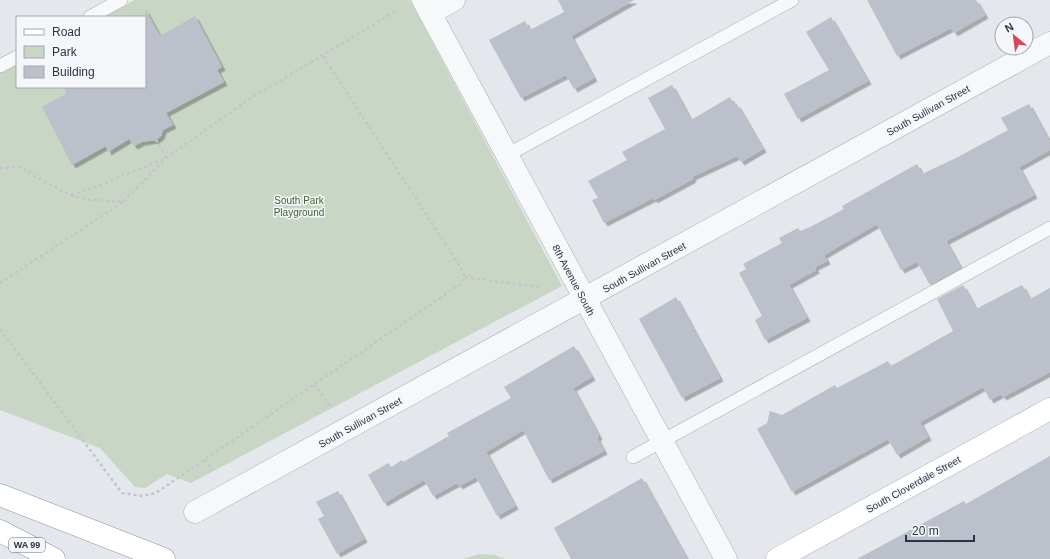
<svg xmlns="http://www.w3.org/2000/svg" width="1050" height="559" font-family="Arial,sans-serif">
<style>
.green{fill:#c9d6c5}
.building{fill:#bbc0ca;filter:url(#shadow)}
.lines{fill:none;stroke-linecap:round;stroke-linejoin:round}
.service-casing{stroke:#a9aeb7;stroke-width:14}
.minor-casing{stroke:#a9aeb7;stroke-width:23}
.tertiary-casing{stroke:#a9aeb7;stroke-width:23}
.secondary-casing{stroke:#a9aeb7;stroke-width:23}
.motorway-casing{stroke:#8b94a3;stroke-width:23}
.path{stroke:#c2c5cb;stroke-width:2.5;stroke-dasharray:3 3;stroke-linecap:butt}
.service{stroke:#f7f8fa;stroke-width:13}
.minor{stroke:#f7f8fa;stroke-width:22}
.tertiary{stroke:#f7f8fa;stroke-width:22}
.secondary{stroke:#fff;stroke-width:22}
.motorway{stroke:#fff;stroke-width:22}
.labels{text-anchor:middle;stroke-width:3;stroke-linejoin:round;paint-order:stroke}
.shield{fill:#f4f6f9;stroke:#676e7b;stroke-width:1}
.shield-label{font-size:9px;font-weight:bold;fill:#2b3445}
.street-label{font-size:10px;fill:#2b3445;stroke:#f4f6f9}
.park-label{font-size:10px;fill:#3f6138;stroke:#f4f6f9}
</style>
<defs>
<filter id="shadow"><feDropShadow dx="3.5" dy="3.5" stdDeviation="0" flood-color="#0004"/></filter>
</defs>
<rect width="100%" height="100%" fill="#e4e7ec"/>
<g class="green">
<path d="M 135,0 L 410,0 L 562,286 L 191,483 L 167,474 L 145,488 L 135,487 L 100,448 L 0,410 L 0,72 L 17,63 L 17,87 L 145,87 L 145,17 L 103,17 Z"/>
<path d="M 480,554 L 495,555 L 505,559 L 463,559 Z"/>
</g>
<g class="building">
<path d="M 558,0 L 634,0 L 571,36 L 594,78 L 574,89 L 566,75 L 521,98 L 489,40 L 525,21 L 530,30 L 564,12 Z"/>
<path d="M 867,0 L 976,0 L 985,15 L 954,33 L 951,28 L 897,56 Z"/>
<path d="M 145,9 L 160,36 L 195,16 L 222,67 L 217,70 L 224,82 L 166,113 L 173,125 L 163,130 L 161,136 L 156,140 L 142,142 L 134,146 L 129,139 L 108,152 L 106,146 L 72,165 L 42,107 L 67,93 L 63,87 L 145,87 Z"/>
<path d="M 831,17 L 868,81 L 798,119 L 784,94 L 829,70 L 806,32 Z"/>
<path d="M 672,85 L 691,120 L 730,97 L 734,105 L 737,104 L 763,149 L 741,162 L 737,156 L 692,177 L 693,179 L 654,200 L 653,198 L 604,223 L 592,200 L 598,198 L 588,181 L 627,160 L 622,152 L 665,129 L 648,98 Z"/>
<path d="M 1029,104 L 1050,142 L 1050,150 L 1019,167 L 1034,195 L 946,241 L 961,268 L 930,285 L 917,262 L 901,270 L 877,224 L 824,255 L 827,261 L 815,267 L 816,270 L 789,285 L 807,318 L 765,340 L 755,320 L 762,316 L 739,273 L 746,269 L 743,264 L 782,243 L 779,238 L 798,228 L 800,231 L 810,227 L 844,209 L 842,206 L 917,164 L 922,174 L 956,158 L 1008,130 L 1001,118 Z"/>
<path d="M 963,285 L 976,309 L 1022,285 L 1030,299 L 1050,288 L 1050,372 L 1003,397 L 1001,394 L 990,400 L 983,387 L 920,422 L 928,437 L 897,455 L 888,439 L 792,492 L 757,429 L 767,423 L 770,411 L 782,415 L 835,385 L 837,388 L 888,361 L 891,366 L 953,331 L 937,299 Z"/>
<path d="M 676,297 L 720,378 L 682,398 L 639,319 Z"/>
<path d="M 574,346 L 592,377 L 573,388 L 599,436 L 597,438 L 604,451 L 549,480 L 523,430 L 486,452 L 515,506 L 497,516 L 476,477 L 459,486 L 457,483 L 433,496 L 424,480 L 384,503 L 368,475 L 388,463 L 391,467 L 402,460 L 403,462 L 449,436 L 447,433 L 511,398 L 504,387 Z"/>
<path d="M 1050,456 L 1050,559 L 857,559 L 964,501 L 966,504 Z"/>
<path d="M 642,478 L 687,559 L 571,559 L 554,528 Z"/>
<path d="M 338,491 L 364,539 L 337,554 L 318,519 L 324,516 L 316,502 Z"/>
</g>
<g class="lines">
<defs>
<g id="service">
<path d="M 90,17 L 121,0"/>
<path d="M 0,66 L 17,57"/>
<path d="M 507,155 L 792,0"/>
<path d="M 633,457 L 1050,228"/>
</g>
<g id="minor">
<path d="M 430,13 L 454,0"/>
<path d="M 195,512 L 1050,43"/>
</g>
<path id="tertiary" d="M 423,0 L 726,559"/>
<path id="secondary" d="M 777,559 L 1050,409"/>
<g id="motorway">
<path d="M 0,495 L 164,559"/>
<path d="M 0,531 L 54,559"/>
</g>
</defs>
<use href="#service" class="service-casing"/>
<use href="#minor" class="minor-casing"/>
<use href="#tertiary" class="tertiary-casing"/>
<use href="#secondary" class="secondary-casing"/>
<use href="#motorway" class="motorway-casing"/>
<g class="path">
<path d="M 0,168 L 22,167 L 36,177 L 70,195 L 86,199 L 123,202 L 166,158 L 248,100 L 398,10"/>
<path d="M 71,195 L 98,186 L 166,158 L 156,140"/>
<path d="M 465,277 L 539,287"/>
<path d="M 0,283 L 123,202"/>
<path d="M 0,329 L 122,493 L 142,496 L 156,493 L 462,283 L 465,277 L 463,271 L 323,56"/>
<path d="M 314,384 L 330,406"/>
<path d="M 205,459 L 212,470"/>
</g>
<use href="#service" class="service"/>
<use href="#minor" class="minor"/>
<use href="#tertiary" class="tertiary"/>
<use href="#secondary" class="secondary"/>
<use href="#motorway" class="motorway"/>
</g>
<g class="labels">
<rect class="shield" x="9" y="538" width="36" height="14" rx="3"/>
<g class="shield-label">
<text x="27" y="548">WA 99</text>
</g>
<g class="street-label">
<text transform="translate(928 110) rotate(-29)" y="4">South Sullivan Street</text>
<text transform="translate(644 267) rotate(-29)" y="4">South Sullivan Street</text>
<text transform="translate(574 280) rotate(62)" y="4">8th Avenue South</text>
<text transform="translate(360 422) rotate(-29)" y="4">South Sullivan Street</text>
<text transform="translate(913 484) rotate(-29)" y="4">South Cloverdale Street</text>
</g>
<g class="park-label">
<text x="299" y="204">South Park<tspan x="299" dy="12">Playground</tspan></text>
</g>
</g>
<rect x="16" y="16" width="130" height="72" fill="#f4f6f9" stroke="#a4a8b1"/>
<rect x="24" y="29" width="20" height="6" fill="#ffffff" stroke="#a4a8b1"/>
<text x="52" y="36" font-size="12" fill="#2b3445">Road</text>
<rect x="24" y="46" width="20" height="12" fill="#c9d6c5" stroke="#a4a8b1"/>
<text x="52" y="56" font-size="12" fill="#2b3445">Park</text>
<rect x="24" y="66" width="20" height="12" fill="#bbc0ca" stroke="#a4a8b1"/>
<text x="52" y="76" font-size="12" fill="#2b3445">Building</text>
<g transform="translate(1014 36) rotate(331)"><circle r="19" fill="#f4f6f9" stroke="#a4a8b1"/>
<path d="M0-3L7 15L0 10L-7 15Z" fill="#d1495b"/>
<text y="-6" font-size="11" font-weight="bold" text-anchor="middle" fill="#2b3445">N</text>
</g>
<path d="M906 535v6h68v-6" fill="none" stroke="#2b3445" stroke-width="2"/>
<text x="912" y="535" font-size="12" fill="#2b3445" stroke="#f4f6f9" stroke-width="3" paint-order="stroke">20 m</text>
</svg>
